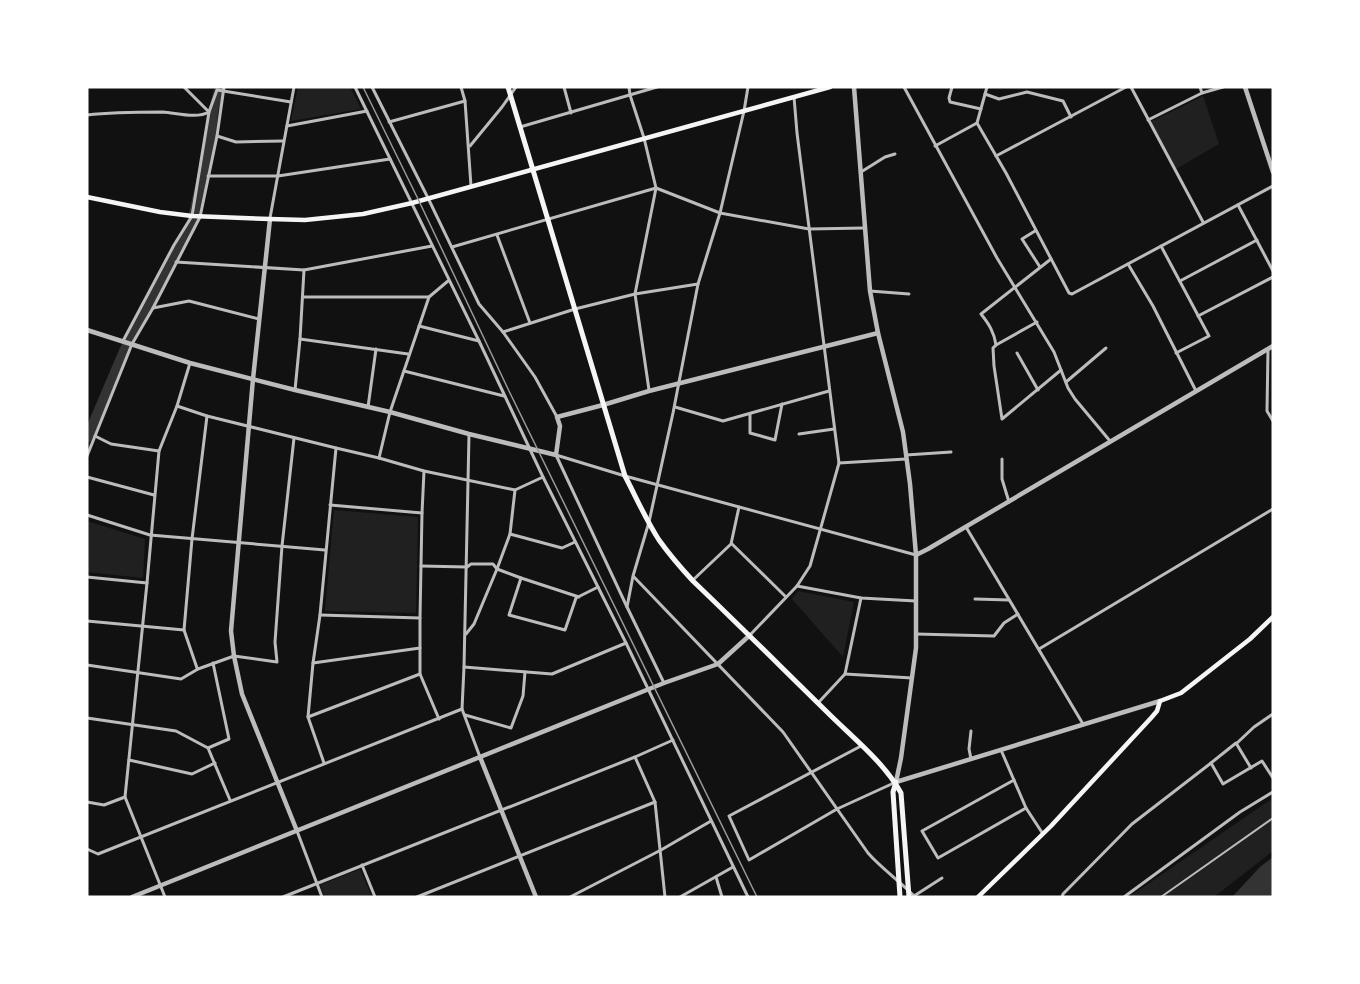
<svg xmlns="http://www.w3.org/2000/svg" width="1360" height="984" font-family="'Open Sans',sans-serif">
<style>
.green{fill:#202020}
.water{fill:#333}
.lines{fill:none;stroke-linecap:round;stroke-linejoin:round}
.river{stroke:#333;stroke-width:10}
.pedestrian{stroke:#bcbcbc;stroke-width:2}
.minor{stroke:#bcbcbc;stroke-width:3}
.tertiary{stroke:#bcbcbc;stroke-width:4.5}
.secondary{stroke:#f5f5f5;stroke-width:4.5}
.primary{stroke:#f5f5f5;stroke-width:5}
.rail{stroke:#9a9a9a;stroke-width:1.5}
</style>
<rect width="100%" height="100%" fill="#111"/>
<g class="green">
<path d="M 298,87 L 350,87 L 361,109 L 291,121 Z"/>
<path d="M 1203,96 L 1219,144 L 1176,169 L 1150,122 Z"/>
<path d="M 334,510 L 418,517 L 416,613 L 325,611 Z"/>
<path d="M 87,521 L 145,539 L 143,578 L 87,572 Z"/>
<path d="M 798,591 L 854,602 L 843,657 L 792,599 Z"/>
<path d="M 1273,798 L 1273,851 L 1214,897 L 1129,897 Z"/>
<path d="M 360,869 L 372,897 L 325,897 L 320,885 Z"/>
</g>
<path class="water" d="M 1273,857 L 1273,897 L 1232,897 L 1260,867 Z"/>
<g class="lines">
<path class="river" d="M 87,438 L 124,351 L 191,227 L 210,141 L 213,112 L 220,87"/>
<path class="pedestrian" d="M 1161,897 L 1273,818"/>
<g class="minor">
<path d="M 355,87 L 479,341 L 543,477 L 626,643 L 748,897"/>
<path d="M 372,87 L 428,198 L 479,304 L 503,332 L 535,377 L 557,417"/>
<path d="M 461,87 L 465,101 L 471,186"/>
<path d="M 564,87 L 571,113"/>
<path d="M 629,87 L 630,95 L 644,138 L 656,188 L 635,294 L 649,390"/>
<path d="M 904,87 L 997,258 L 1054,352 L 1068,388 L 1075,399 L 1110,441"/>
<path d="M 952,87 L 949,98 L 950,102 L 981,109"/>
<path d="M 987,87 L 977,123 L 1006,173 L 1069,293 L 1072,294 L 1273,186"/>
<path d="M 1131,87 L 1203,222"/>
<path d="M 1200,87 L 1202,93"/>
<path d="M 985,94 L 999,99 L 1027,92 L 1063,101 L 1071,117"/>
<path d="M 87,115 C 112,112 137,112 163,112 C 177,113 197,119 209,112 L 217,90 L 291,102"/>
<path d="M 1148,120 L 1202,93 L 1223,87"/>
<path d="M 389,122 L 465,101"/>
<path d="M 287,126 L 367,111"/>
<path d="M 520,127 L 657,87"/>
<path d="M 217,136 L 236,142 L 283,141"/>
<path d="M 470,146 L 502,107 L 516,87"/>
<path d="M 935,146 L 977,123"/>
<path d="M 996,156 L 1126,87"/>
<path d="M 861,172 L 885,157 L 895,154"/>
<path d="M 208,176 L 278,176 L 390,159"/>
<path d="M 1238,205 L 1273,271"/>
<path d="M 270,218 L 294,87"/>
<path d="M 1035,231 L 1022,239 L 1040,267"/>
<path d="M 497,235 L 530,323"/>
<path d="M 1161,246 L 1209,336 L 1176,353"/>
<path d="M 452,247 L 656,188 L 720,213 L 809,229 L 864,228"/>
<path d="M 1051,259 L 981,314 C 989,324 994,332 996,345 L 993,348 L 994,366 L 1002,419 L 1061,370"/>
<path d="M 176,262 L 304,270 L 432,246"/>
<path d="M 1128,264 L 1153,306 L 1196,391"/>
<path d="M 1180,281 L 1257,240"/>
<path d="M 870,291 L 909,294"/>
<path d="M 303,297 L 429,297"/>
<path d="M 153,308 L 189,301 L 259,319"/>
<path d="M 1198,316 L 1273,277"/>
<path d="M 419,326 L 479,341"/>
<path d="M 503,332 L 575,309 L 635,294 L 698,284"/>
<path d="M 300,339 L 408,354"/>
<path d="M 123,341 L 174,245 L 192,216 L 209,112 L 184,87"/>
<path d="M 996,345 L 1037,322"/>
<path d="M 1268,349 L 1267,411 L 1273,421"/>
<path d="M 1017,353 L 1038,390"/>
<path d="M 404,371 L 504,396"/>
<path d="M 1066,382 L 1106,348"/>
<path d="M 295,390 L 300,339 L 304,270"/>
<path d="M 177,406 L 207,416 L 336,448 L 379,458 L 424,471 L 515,490 L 543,477"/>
<path d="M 368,407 L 376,349"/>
<path d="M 675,407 L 723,421 L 829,391"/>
<path d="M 750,414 L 750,433 L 775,440 L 782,404"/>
<path d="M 799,434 L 834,429"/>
<path d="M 469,435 L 464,667 L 462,709 L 480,757"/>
<path d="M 95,436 L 111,444 L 159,451"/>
<path d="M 556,455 L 625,476 L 916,555"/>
<path d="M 556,455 L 627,607 L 664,683"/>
<path d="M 906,455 L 951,452"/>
<path d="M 87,456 L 132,344 L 153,308 L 200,217 L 217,136 L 224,87"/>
<path d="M 379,458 L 390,412 L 429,297 L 448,281"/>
<path d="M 1002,459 L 1002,479 L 1009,502"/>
<path d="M 839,463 L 906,459"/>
<path d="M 424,471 L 422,513 L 420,618 L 420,674 L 439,719"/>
<path d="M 87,477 L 154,495"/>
<path d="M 330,505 L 422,513"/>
<path d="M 87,515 L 150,535 L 325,550"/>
<path d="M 966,527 L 1083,724"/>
<path d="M 510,534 L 562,548 L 575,542"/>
<path d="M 732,544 L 786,597"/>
<path d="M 421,566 L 467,567 L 471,564 L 493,564 L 497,569 L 521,578"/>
<path d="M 87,577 L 147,583"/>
<path d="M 634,577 L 783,732 L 868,853 C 882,869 900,881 915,897"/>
<path d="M 693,580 L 731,544 L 739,507"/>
<path d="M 797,586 L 861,598 L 916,601"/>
<path d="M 579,597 L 521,578 L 509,615 L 565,630 L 576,598 L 598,587"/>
<path d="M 975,599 L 1009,600"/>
<path d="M 627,607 L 633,576 L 649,522 L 673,413 L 698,284 L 720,213 L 744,111 L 748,87"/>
<path d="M 320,615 L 420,618"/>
<path d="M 87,621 L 184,630"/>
<path d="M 466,634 L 474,624 L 497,569 L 510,534 L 515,490"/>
<path d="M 916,634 L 994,636 L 1004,623 L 1018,614"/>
<path d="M 750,635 L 797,586 L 810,566 L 839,463 L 797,133 L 794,97"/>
<path d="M 1039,649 L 1273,509"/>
<path d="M 313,663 L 420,648"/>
<path d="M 87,665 L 181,679 L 198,669 L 234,656 L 277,662 L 275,642 L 282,546 L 294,438"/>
<path d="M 464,667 L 552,674 L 626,643"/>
<path d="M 197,668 L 184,630 L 192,539 L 207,416"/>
<path d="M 845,674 L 912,678"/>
<path d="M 818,703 L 845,674 L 861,598"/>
<path d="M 465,715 L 511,728 L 523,696 L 525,672"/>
<path d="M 308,717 L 420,674"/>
<path d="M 87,718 L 176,731 L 208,748 L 230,800"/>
<path d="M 971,731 L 969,749 L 971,759"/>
<path d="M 1237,743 L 1254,727 L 1273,714"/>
<path d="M 861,746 L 729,816 L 749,860 L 837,809 L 896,782"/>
<path d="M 208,748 L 229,739 L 213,663"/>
<path d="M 1001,750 L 1026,808 L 1043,834"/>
<path d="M 635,757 L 655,802 L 665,897"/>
<path d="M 129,760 L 192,774 L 215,763"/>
<path d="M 324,763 L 308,717 L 313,663 L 320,615 L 336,448"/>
<path d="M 1211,763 L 1236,743 L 1251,768"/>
<path d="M 1014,780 L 922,831 L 938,858 L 1026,808"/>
<path d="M 87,802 L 104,805 L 125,797"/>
<path d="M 297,831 L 322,897"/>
<path d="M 87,849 L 98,854 L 462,709"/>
<path d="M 362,865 L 375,897"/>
<path d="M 716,877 L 722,897"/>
<path d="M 914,896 L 942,878"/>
<path d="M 165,897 L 125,797 L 147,583 L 159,451 L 177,406 L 190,363"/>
<path d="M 283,897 L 635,757 L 673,740"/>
<path d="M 417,897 L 655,802"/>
<path d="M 570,897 L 661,850 L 711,821"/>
<path d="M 680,897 L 733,867"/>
<path d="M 1062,897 L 1063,894 L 1132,824 L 1211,763 L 1223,784 L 1262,761 L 1273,778"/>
<path d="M 1124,897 L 1240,812 L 1273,792"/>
</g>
<g class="tertiary">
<path d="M 854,87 L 870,291 L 878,333 L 903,432 L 910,484 L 916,555 L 916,648 L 901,758 L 896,782 L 1160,701"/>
<path d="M 1245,87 L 1273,172"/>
<path d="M 270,219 L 253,379 L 231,631 L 234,656 L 242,694 L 297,831"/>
<path d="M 87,330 L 190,363 L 295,390 L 390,412 L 469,434 L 556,455 L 560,426 L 557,417 L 603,405 L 649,391 L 878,333"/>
<path d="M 916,555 L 928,549 L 1273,346"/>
<path d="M 480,757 L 536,897"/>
<path d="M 132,897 L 664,683 L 718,664 L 750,635"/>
</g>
<g class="secondary">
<path d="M 87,197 L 160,212 L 192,216 L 270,219 L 305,220 L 363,214 L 412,203 L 830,87"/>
<path d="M 978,897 L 1051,826 L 1151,718 L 1157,711 L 1160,701 L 1181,693 L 1250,639 L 1273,617"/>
</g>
<g class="primary">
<path d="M 508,87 L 625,476 C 636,497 646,520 659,540 C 669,554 681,568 693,581 C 738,624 782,668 827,712 C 852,737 884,762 901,793 L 909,897"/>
<path d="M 896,782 L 893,792 L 900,897"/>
</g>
<path class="rail" d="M 363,87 L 419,201 L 509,391 L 757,897"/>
</g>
<rect width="1360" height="984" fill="none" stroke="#ffffff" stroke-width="177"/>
</svg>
